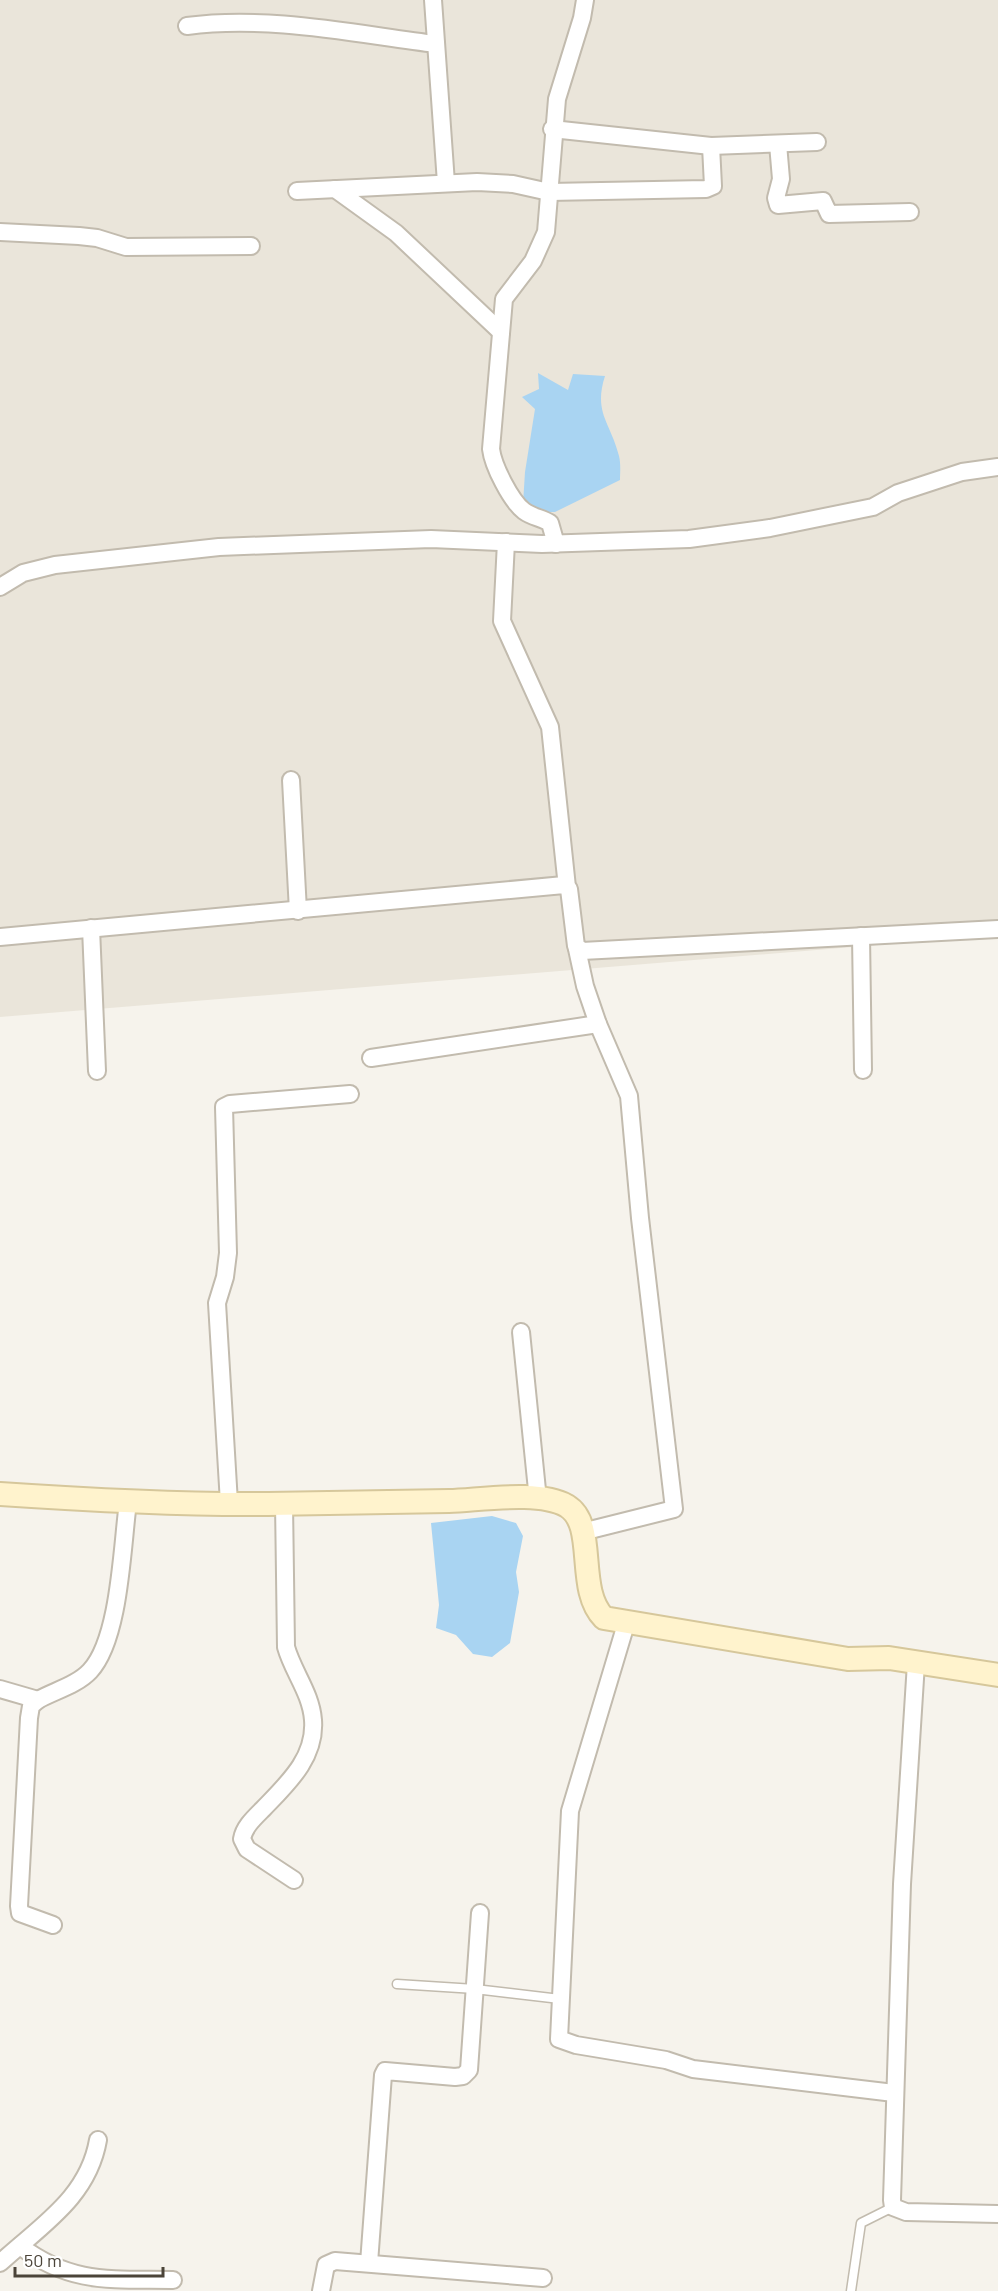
<svg xmlns="http://www.w3.org/2000/svg" width="998" height="2291" font-family="Barlow,sans-serif">
<style>
.residential{fill:#eae5da}
.water{fill:#a9d4f2}
.lines{fill:none;stroke-linecap:round;stroke-linejoin:round}
.lane-casing{stroke:#c2bbae;stroke-width:11}
.street-casing{stroke:#c2bbae;stroke-width:20}
.secondary-casing{stroke:#d6c79b;stroke-width:26}
.lane{stroke:#fff;stroke-width:8}
.street{stroke:#fff;stroke-width:16}
.secondary{stroke:#fff3cd;stroke-width:22}
</style>
<rect width="100%" height="100%" fill="#f6f3ec"/>
<path class="residential" d="M 0,0 L 998,0 L 998,935 L 0,1017 Z"/>
<g class="water">
<path d="M 538,373 L 568,390 L 573,374 L 605,376 C 593,413 611,423 619,456 C 621,464 620,473 620,480 L 555,512 L 531,512 L 523,504 L 525,472 L 535,409 L 522,397 L 539,389 Z"/>
<path d="M 492,1516 L 516,1523 L 523,1536 L 516,1572 L 519,1592 L 510,1643 L 492,1657 L 473,1654 L 456,1635 L 436,1628 L 439,1605 L 431,1523 Z"/>
</g>
<g class="lines">
<defs>
<g id="lane">
<path d="M 397,1984 L 475,1989 L 560,1999"/>
<path d="M 851,2291 L 861,2223 L 893,2207"/>
</g>
<g id="street">
<path d="M 433,0 L 446,183"/>
<path d="M 187,26 C 268,15 355,34 436,44"/>
<path d="M 552,129 L 711,146 L 817,142"/>
<path d="M 778,144 L 781,179 L 776,198 L 778,205 L 823,201 L 829,214 L 910,212"/>
<path d="M 335,189 L 396,233 L 501,332"/>
<path d="M 297,191 L 477,182 L 513,184 L 549,192 L 706,189 L 713,186 L 711,146"/>
<path d="M 0,232 L 79,236 L 97,238 L 126,247 L 251,246"/>
<path d="M 506,542 L 502,621 L 550,727 L 567,887"/>
<path d="M 556,544 L 550,523 C 542,518 532,517 524,511 C 511,501 493,466 491,449 L 504,299 L 533,261 L 546,232 L 557,99 L 582,18 L 585,0"/>
<path d="M 0,587 L 23,573 L 55,565 L 219,547 L 431,539 L 542,544 L 689,539 L 770,528 L 873,507 L 898,493 L 962,472 L 998,467"/>
<path d="M 291,780 L 298,911"/>
<path d="M 91,928 L 97,1071"/>
<path d="M 861,936 L 863,1070"/>
<path d="M 0,937 L 564,885 L 569,889 L 576,946 L 582,951 L 998,929"/>
<path d="M 577,949 L 585,986 L 598,1024 L 629,1096 L 640,1218 L 674,1509 L 582,1532"/>
<path d="M 371,1058 L 598,1024"/>
<path d="M 521,1332 L 538,1500"/>
<path d="M 229,1503 L 217,1303 L 225,1277 L 228,1253 L 224,1107 L 230,1104 L 350,1094"/>
<path d="M 284,1503 L 286,1647 C 293,1672 311,1693 313,1720 C 316,1758 287,1784 263,1809 C 254,1818 244,1827 242,1839 L 247,1849 L 294,1880"/>
<path d="M 626,1624 L 570,1811 L 559,2039 L 576,2045 L 666,2060 L 693,2069 L 894,2093"/>
<path d="M 916,1663 L 902,1884 L 892,2200 L 893,2207 L 906,2212 L 998,2214"/>
<path d="M 0,1689 L 38,1700"/>
<path d="M 53,1925 L 20,1913 L 19,1906 L 29,1718 L 31,1706 L 38,1700 C 54,1691 77,1685 90,1671 C 120,1639 122,1546 128,1502"/>
<path d="M 20,2246 C 72,2285 112,2279 173,2280"/>
<path d="M 0,2263 C 40,2226 88,2198 98,2140"/>
<path d="M 369,2263 L 383,2075 L 385,2071 L 455,2077 L 463,2076 L 469,2070 L 480,1913"/>
<path d="M 321,2291 L 326,2265 L 335,2261 L 543,2278"/>
</g>
<path id="secondary" d="M 0,1494 C 89,1500 178,1505 268,1504 C 328,1503 389,1502 449,1501 C 481,1500 539,1490 567,1506 C 598,1525 575,1589 604,1618 L 848,1659 L 889,1658 L 998,1675"/>
</defs>
<use href="#lane" class="lane-casing"/>
<use href="#street" class="street-casing"/>
<use href="#secondary" class="secondary-casing"/>
<use href="#lane" class="lane"/>
<use href="#street" class="street"/>
<use href="#secondary" class="secondary"/>
</g>
<path d="M15 2267v9h148v-9" fill="none" stroke="#4b4439" stroke-width="3"/>
<text x="24" y="2267" font-size="18" fill="#4b4439" stroke="#ffffff" stroke-width="4.5" paint-order="stroke">50 m</text>
</svg>
